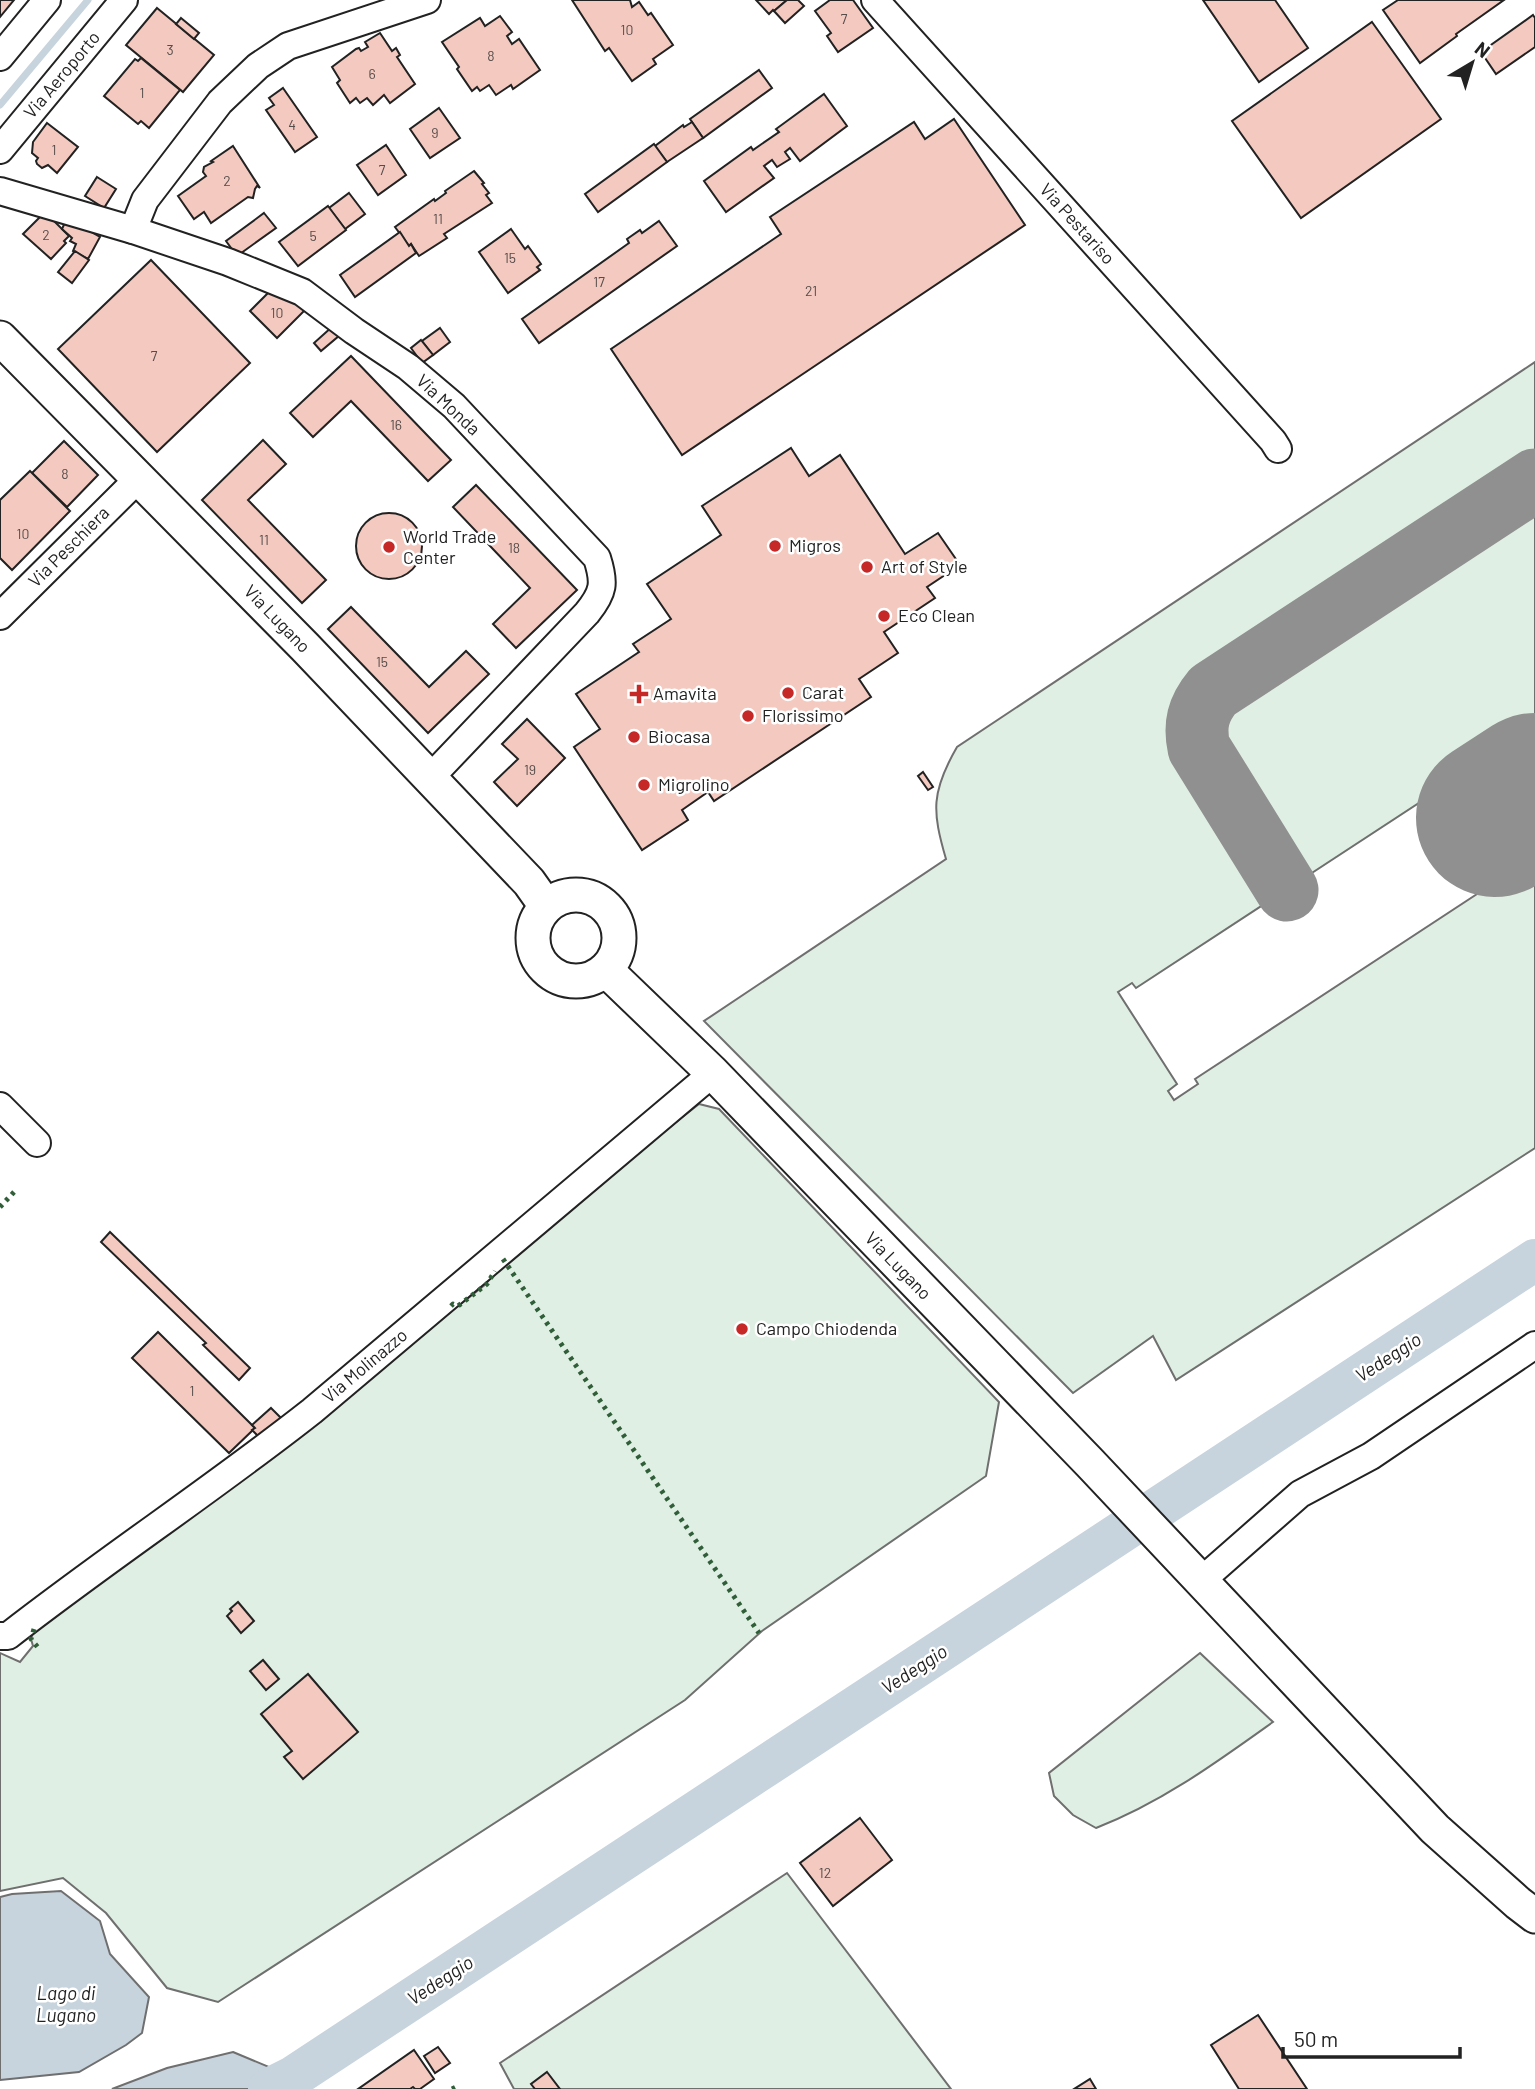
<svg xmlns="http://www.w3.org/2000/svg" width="1535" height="2089" font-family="Barlow,sans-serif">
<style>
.green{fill:#e0efe3;stroke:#6f6f6f;stroke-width:2}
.water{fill:#c7d3dd;stroke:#6f6f6f;stroke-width:2}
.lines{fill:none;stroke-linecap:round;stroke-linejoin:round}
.stream{stroke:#c7d3dd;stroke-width:7}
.river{stroke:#c7d3dd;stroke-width:42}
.taxiway{stroke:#909090;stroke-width:63}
.runway{stroke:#909090;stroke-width:158}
.building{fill:#f3c9c0;stroke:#222;stroke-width:2}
.minor-casing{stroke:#222;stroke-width:30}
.major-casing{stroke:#222;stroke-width:37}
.minor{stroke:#fff;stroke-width:26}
.major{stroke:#fff;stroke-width:33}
.hedge{stroke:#2f5e38;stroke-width:5;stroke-dasharray:3.5 5;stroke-linecap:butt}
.poi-dot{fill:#c62828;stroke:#fff;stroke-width:2.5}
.labels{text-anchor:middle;stroke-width:5;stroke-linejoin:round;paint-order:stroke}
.number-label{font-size:14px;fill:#564c4a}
.street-label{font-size:18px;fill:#222;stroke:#fff}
.poi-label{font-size:18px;fill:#222;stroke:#fff;text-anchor:start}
.water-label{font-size:19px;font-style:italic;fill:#222;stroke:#fff}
</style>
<rect width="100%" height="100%" fill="#fff"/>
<g class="green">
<path d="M 1535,362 L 1535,727 L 1136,988 L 1132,983 L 1118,992 L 1177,1084 L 1168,1091 L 1174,1100 L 1198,1084 L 1195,1079 L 1535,856 L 1535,1148 L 1176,1380 L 1153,1336 L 1073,1393 L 704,1021 L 946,859 C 932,811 931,792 957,747 Z"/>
<path d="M 699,1104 L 719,1109 L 999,1402 L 986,1476 L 762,1631 L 685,1700 L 218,2002 L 167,1988 L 106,1913 L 63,1878 L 0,1891 L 0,1653 L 20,1662 L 33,1646 L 31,1639 L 35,1626 L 453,1304 L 458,1306 L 486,1284 L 506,1256 Z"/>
<path d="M 1200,1653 L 1273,1722 C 1217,1762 1161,1803 1096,1828 L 1073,1815 L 1054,1796 L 1049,1773 Z"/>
<path d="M 787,1873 L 951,2089 L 514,2089 L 500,2063 Z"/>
</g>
<g class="water">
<path d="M 61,1891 L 100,1921 L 110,1954 L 149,1997 L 142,2033 L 126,2045 L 79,2072 L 0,2080 L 0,1897 L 12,1894 Z"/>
<path d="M 233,2052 L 293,2077 L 287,2089 L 112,2089 L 167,2068 Z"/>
</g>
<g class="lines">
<path class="stream" d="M 0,105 L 88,0"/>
<path class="river" d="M 269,2089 L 293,2077 L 1535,1260"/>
<path class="taxiway" d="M 1287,890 L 1199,748 C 1194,725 1198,709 1213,691 L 1535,480"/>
<path class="runway" d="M 1495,818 L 1535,792"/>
</g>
<g class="building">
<path d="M 0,0 L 14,0 L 0,17 Z"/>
<path d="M 572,0 L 630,0 L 632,7 L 639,2 L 648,15 L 651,13 L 673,45 L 653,59 L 656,64 L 632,81 L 609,48 L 605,51 Z"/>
<path d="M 756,0 L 787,0 L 774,11 L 773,10 L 769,14 Z"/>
<path d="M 787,0 L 798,0 L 804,6 L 785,23 L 774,11 Z"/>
<path d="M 830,0 L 853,0 L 873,28 L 838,52 L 827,36 L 831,33 L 815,11 Z"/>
<path d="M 1203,0 L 1275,0 L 1308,48 L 1259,82 Z"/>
<path d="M 1398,0 L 1504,0 L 1456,34 L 1457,36 L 1420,63 L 1383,10 Z"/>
<path d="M 157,8 L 214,55 L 183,92 L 126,45 Z"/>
<path d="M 1533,15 L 1535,18 L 1535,47 L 1496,74 L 1481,52 Z"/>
<path d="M 500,16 L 512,32 L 507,36 L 512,44 L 519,39 L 540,70 L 513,89 L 511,85 L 496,95 L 489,85 L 480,91 L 477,87 L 472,91 L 457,69 L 459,67 L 442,42 L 480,18 L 485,26 Z"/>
<path d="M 181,18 L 199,33 L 194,39 L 176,24 Z"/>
<path d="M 1372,22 L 1441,119 L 1301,218 L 1232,121 Z"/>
<path d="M 380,33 L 392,51 L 396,48 L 400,55 L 397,57 L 415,84 L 390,103 L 384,95 L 373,105 L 367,98 L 360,103 L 356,98 L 350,103 L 337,83 L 340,80 L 332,67 L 356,49 L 359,48 L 361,51 L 368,47 L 365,42 Z"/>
<path d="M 141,58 L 180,90 L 149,128 L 141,121 L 138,124 L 104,96 L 135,59 L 138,61 Z"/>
<path d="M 759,70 L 772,88 L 703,138 L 690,119 Z"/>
<path d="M 283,88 L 317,137 L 295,152 L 266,110 L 274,105 L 269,98 Z"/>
<path d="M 824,94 L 847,126 L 800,161 L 790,148 L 785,152 L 790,159 L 777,167 L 772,160 L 764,166 L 774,178 L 726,212 L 704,181 L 751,147 L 753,150 L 779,132 L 776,129 Z"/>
<path d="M 439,108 L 460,138 L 430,158 L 410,129 Z"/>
<path d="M 954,119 L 1025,225 L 682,455 L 611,349 L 781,234 L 770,217 L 914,122 L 925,139 Z"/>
<path d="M 692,122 L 703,138 L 667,162 L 655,146 L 683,125 L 684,127 Z"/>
<path d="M 47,123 L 78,147 L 57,173 L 48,165 L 42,168 L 37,164 L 36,161 L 38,158 L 32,153 L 33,142 Z"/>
<path d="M 654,144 L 667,162 L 598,212 L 585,194 Z"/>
<path d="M 386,145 L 406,175 L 378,195 L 357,165 Z"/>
<path d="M 233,146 L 260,188 L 257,186 L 255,189 L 253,198 L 248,197 L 211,223 L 204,212 L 194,219 L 178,196 L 206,176 L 203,172 L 204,167 L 213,162 L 211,161 Z"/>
<path d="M 474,171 L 484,183 L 482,184 L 489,193 L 486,195 L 492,203 L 444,234 L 447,238 L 419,256 L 411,244 L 409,246 L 395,227 L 434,199 L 435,201 L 446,193 L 445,191 Z"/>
<path d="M 97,177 L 116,189 L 104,208 L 85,196 Z"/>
<path d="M 349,193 L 365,214 L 345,229 L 329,208 Z"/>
<path d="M 328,206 L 346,230 L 298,266 L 279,242 Z"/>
<path d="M 45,212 L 69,236 L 64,241 L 66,243 L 51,259 L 23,234 Z"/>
<path d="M 264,213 L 276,228 L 237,256 L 226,241 Z"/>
<path d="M 67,218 L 100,237 L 88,259 L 73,251 L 76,244 L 70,241 L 72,238 L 62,229 Z"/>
<path d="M 659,221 L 677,246 L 539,343 L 522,319 L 629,243 L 627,239 L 640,230 L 642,233 Z"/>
<path d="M 511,229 L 525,249 L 528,246 L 541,264 L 537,267 L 540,270 L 508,293 L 479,252 Z"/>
<path d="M 400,232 L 409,246 L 411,244 L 416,253 L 355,297 L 340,275 Z"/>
<path d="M 75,251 L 89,260 L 72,283 L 58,272 Z"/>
<path d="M 151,260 L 250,363 L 157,452 L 58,349 Z"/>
<path d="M 274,287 L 292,296 L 305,310 L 277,338 L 250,311 Z"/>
<path d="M 333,326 L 340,335 L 321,351 L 314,343 Z"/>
<path d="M 440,328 L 450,342 L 433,355 L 422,341 Z"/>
<path d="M 421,340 L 433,355 L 422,363 L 411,348 Z"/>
<path d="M 351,356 L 451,460 L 428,481 L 351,401 L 313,437 L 290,413 Z"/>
<path d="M 263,440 L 286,464 L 248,500 L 326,580 L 302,603 L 202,500 Z"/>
<path d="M 64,441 L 98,475 L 67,507 L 32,473 Z"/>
<path d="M 791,448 L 809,476 L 840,455 L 905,554 L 938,533 L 960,565 L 927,587 L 935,598 L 884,632 L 898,653 L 859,679 L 871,697 L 714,801 L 708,792 L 682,810 L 688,820 L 642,850 L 574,747 L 600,729 L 576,694 L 639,652 L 633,644 L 671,619 L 647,584 L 721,535 L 702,506 Z"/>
<path d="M 30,471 L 70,511 L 12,570 L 0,558 L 0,500 Z"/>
<path d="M 476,485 L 577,590 L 516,648 L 493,624 L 530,588 L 453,507 Z"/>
<circle cx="389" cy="546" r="33"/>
<path d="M 351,607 L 429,687 L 466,651 L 489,674 L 428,733 L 328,629 Z"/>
<path d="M 527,719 L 565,758 L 517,806 L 494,782 L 518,759 L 502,744 Z"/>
<path d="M 923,772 L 933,787 L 928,790 L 918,776 Z"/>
<path d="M 110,1232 L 250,1368 L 239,1380 L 203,1345 L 206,1343 L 101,1242 Z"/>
<path d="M 158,1332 L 255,1428 L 229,1453 L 132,1358 Z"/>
<path d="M 271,1408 L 285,1422 L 262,1440 L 252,1430 L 255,1428 L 252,1425 Z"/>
<path d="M 238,1602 L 254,1621 L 241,1633 L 227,1616 L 232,1611 L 230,1609 Z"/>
<path d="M 263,1660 L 279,1679 L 266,1690 L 250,1671 Z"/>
<path d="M 308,1674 L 358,1732 L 303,1779 L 284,1757 L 292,1751 L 261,1714 Z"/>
<path d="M 860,1818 L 892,1860 L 833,1906 L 800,1863 Z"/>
<path d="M 1258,2015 L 1307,2089 L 1239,2089 L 1211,2045 Z"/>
<path d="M 438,2047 L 450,2063 L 435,2073 L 424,2056 Z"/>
<path d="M 414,2050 L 434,2079 L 420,2089 L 415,2089 L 413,2087 L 410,2089 L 358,2089 Z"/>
<path d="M 547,2072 L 560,2089 L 535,2089 L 531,2084 Z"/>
<path d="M 1090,2079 L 1096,2089 L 1074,2089 Z"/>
</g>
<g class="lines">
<defs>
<g id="minor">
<path d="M 875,0 L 1273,441 L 1278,449"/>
<path d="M 0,57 L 47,0"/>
<path d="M 0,150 L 124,0"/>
<path d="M 0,191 L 133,230 L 228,262 L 302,292 L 354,331 L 408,367 L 454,406 L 597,558 C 605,583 604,592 587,613 L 429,779"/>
<path d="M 133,230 L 145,200 L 220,102 L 258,66 L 288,46 L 427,0"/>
<path d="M 0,616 L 139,478"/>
<path d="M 0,1106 L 37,1143"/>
<path d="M 1202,1580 L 1300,1494 L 1371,1456 L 1535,1345"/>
<path d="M 0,1636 L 8,1636 C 108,1558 213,1489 312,1411 L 713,1073"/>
</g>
<g id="major">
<path d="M 0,338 L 305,647 L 529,882 L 546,906"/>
<circle cx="576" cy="938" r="43"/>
<path d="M 606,970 L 713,1073 L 1090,1463 L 1435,1829 L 1518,1903 L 1535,1916"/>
</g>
</defs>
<use href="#minor" class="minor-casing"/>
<use href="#major" class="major-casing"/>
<use href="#minor" class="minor"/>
<use href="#major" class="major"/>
<g class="hedge">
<path d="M 0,1207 L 15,1191"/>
<path d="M 503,1259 L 759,1633"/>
<path d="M 451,1306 L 453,1304 L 458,1306 L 487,1284 L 495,1271"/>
<path d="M 34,1629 L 31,1639 L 40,1650"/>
<path d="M 452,2089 L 458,2086"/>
</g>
</g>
<g class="poi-dot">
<circle cx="775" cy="546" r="7"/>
<circle cx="389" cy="547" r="7"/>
<circle cx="867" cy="567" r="7"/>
<circle cx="884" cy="616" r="7"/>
<circle cx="788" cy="693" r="7"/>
<path d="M635.5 683.5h7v7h7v7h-7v7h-7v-7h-7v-7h7z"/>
<circle cx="748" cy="716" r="7"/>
<circle cx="634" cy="737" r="7"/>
<circle cx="644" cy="785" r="7"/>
<circle cx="742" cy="1329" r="7"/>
</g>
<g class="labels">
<g class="number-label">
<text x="844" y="24">7</text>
<text x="627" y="35">10</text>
<text x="170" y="55">3</text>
<text x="491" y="61">8</text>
<text x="372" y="79">6</text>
<text x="142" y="98">1</text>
<text x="292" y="130">4</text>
<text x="435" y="138">9</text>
<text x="54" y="155">1</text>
<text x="382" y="175">7</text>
<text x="227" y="186">2</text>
<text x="438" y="224">11</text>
<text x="46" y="240">2</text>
<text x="313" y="241">5</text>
<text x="510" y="263">15</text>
<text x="599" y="287">17</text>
<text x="811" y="296">21</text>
<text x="277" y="318">10</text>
<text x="154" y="361">7</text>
<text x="396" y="430">16</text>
<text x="65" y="479">8</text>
<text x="23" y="539">10</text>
<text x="264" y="545">11</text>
<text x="514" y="553">18</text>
<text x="382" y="667">15</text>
<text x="530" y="775">19</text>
<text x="192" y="1396">1</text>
<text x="825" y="1878">12</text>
</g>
<g class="street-label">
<text transform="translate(62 75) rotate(-50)" y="6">Via Aeroporto</text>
<text transform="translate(1077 224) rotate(48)" y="6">Via Pestariso</text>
<text transform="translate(448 405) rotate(43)" y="6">Via Monda</text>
<text transform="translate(69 547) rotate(-45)" y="6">Via Peschiera</text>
<text transform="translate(277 619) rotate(46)" y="6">Via Lugano</text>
<text transform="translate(898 1266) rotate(46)" y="6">Via Lugano</text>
<text transform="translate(365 1366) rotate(-40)" y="6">Via Molinazzo</text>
</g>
<g class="poi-label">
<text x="403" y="543">World Trade<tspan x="403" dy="21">Center</tspan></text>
<text x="789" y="552">Migros</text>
<text x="881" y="573">Art of Style</text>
<text x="898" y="622">Eco Clean</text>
<text x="802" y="699">Carat</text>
<text x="653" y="700">Amavita</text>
<text x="762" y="722">Florissimo</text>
<text x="648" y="743">Biocasa</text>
<text x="658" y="791">Migrolino</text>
<text x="756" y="1335">Campo Chiodenda</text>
</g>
<g class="water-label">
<text transform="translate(1388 1357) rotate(-33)" y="7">Vedeggio</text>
<text transform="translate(914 1669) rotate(-33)" y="7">Vedeggio</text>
<text transform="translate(440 1980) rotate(-33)" y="7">Vedeggio</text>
<text x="66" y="2000">Lago di<tspan x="66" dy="22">Lugano</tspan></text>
</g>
</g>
<g transform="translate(1472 63) rotate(38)" stroke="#ffffff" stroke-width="5" paint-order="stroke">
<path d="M0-5L12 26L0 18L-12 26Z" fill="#222222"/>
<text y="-10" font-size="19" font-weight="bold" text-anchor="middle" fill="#222222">N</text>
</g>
<path d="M1283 2047v10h177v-10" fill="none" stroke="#222222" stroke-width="3.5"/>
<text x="1294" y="2047" font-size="21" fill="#222222" stroke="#ffffff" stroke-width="5" paint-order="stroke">50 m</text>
</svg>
